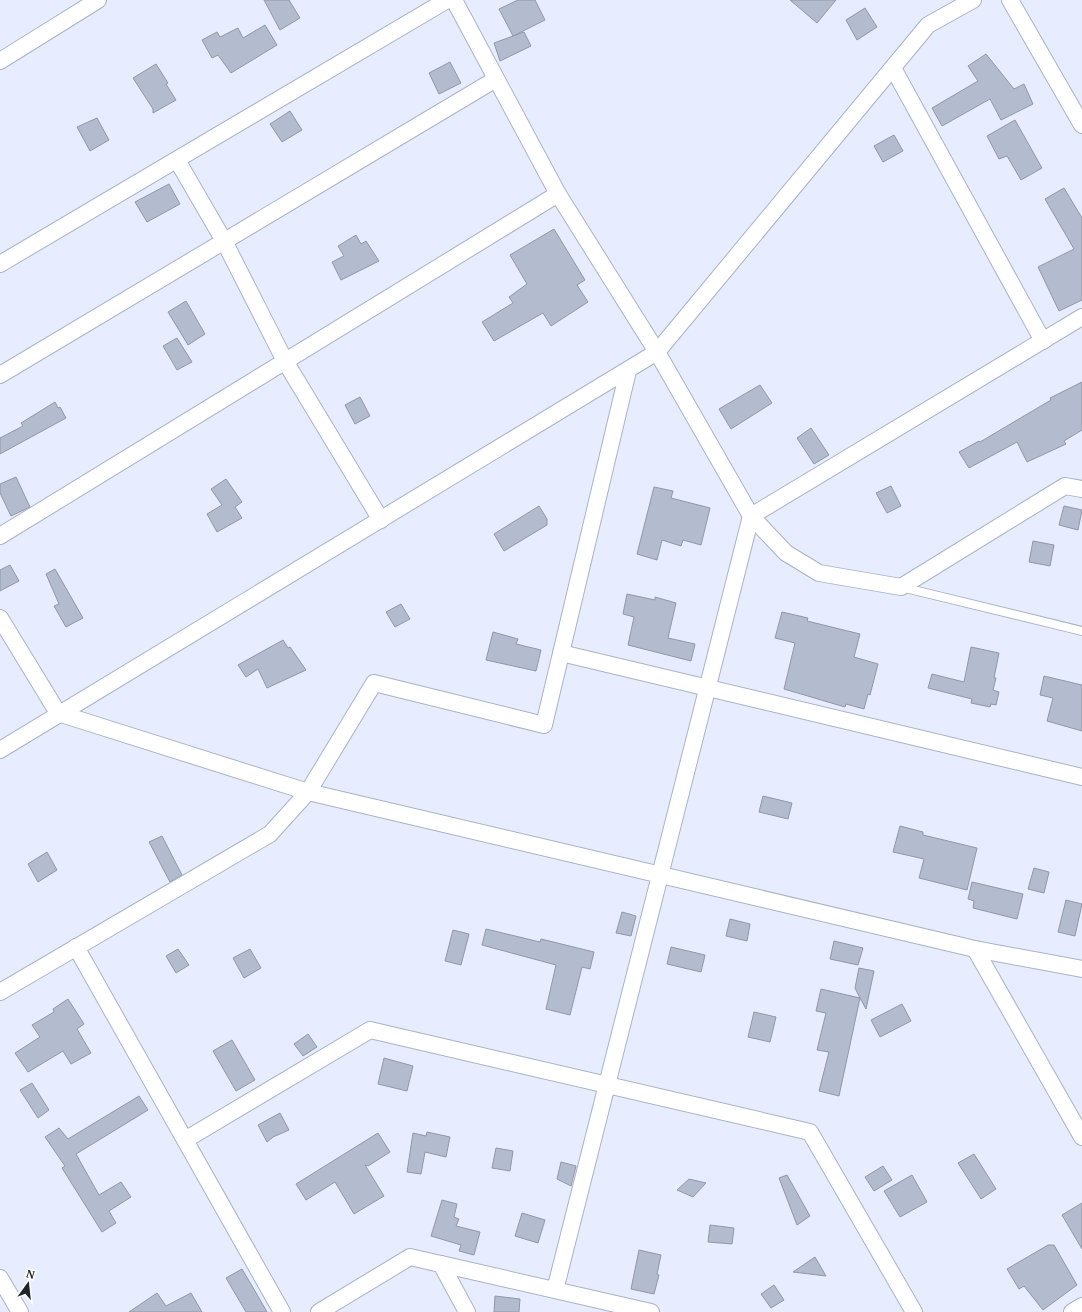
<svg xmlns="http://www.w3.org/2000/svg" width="1082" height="1312" font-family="'PT Serif',serif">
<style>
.building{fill:#b3bbce;stroke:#9097a9}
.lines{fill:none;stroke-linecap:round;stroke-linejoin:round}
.service-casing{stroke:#aab2c5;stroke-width:10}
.minor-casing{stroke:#aab2c5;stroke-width:18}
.service{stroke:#fff;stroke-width:8}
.minor{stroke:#fff;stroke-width:16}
</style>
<rect width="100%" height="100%" fill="#e7edfe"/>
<g class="building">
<path d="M 264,0 L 289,0 L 300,18 L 280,30 Z"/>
<path d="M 518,0 L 535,0 L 545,20 L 513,36 L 499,9 Z"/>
<path d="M 790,0 L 836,0 L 817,23 Z"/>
<path d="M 865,8 L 877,27 L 857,40 L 846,20 Z"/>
<path d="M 265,25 L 277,45 L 231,73 L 218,55 L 212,58 L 202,40 L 217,32 L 220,37 L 238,28 L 243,38 Z"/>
<path d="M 524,32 L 531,46 L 500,61 L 494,43 Z"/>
<path d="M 986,54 L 1014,89 L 1024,84 L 1033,104 L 1001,120 L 990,99 L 942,126 L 932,108 L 978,81 L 968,66 Z"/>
<path d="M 450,62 L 461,83 L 439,94 L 429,73 Z"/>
<path d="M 156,64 L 168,83 L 166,84 L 176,100 L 153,113 L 153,109 L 133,78 Z"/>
<path d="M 290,111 L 302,130 L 282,142 L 270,124 Z"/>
<path d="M 97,118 L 109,140 L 90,151 L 77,127 Z"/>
<path d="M 1015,120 L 1042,168 L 1021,180 L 1007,156 L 999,159 L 987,136 Z"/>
<path d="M 894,135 L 903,151 L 883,162 L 874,146 Z"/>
<path d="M 169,184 L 180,204 L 147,222 L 135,202 Z"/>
<path d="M 1064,188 L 1082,218 L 1082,300 L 1059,311 L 1038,267 L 1074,249 L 1045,199 Z"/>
<path d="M 554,229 L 585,280 L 577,285 L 588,302 L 551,326 L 543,313 L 494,341 L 482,322 L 513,303 L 509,297 L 527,284 L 510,255 Z"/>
<path d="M 356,235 L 361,244 L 366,241 L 379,261 L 341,280 L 332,262 L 344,256 L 338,246 Z"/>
<path d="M 186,301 L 205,334 L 188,345 L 168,312 Z"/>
<path d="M 177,338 L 192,362 L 177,370 L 163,346 Z"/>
<path d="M 1082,382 L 1082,430 L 1064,441 L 1066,444 L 1027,462 L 1017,442 L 969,468 L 959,452 L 979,441 L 980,442 L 1051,400 L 1050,398 Z"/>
<path d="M 760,385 L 772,403 L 731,429 L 719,409 Z"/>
<path d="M 360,397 L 370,416 L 355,424 L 345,405 Z"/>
<path d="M 55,402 L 58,408 L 60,407 L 66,418 L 0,454 L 0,438 L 23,426 L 21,423 Z"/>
<path d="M 811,428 L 829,455 L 814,464 L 797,438 Z"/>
<path d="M 16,477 L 30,507 L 11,516 L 0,493 L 0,484 Z"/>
<path d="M 226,479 L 242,502 L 235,507 L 242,518 L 217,532 L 207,514 L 222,505 L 211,489 Z"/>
<path d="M 891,486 L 901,506 L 887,513 L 876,493 Z"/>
<path d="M 654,487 L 673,491 L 671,498 L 710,508 L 701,545 L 683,540 L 681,546 L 662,540 L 657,560 L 637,554 Z"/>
<path d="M 539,506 L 547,519 L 547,525 L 504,551 L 494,534 Z"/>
<path d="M 1064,506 L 1082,510 L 1078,530 L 1059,525 Z"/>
<path d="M 1033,541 L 1054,545 L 1050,566 L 1029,562 Z"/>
<path d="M 10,565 L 19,581 L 0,591 L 0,570 Z"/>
<path d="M 55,569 L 83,618 L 66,627 L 54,606 L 59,604 L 46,574 Z"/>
<path d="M 627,594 L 655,600 L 655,597 L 676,603 L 668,638 L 695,644 L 691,661 L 628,645 L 634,617 L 623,614 Z"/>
<path d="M 401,604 L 410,619 L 395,627 L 386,612 Z"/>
<path d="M 782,612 L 808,618 L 807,621 L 860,634 L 854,657 L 878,664 L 870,695 L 868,694 L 864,709 L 846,704 L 845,707 L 784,689 L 795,643 L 775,638 Z"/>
<path d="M 493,632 L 518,639 L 516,644 L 541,650 L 536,671 L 486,660 Z"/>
<path d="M 283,640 L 288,648 L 290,647 L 306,670 L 267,688 L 258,669 L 246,677 L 238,665 Z"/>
<path d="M 971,647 L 999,653 L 994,678 L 996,678 L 993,690 L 999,692 L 996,705 L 991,704 L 990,707 L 971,703 L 972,699 L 928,688 L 932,674 L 964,682 Z"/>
<path d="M 1044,676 L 1082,685 L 1082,731 L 1047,721 L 1053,698 L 1040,695 Z"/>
<path d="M 763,796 L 792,803 L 788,819 L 759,812 Z"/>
<path d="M 900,826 L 923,832 L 923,835 L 977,848 L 967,890 L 919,878 L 924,859 L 893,852 Z"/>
<path d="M 162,836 L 182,875 L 170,882 L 149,842 Z"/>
<path d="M 47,852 L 57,870 L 38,882 L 28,864 Z"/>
<path d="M 1034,868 L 1049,872 L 1044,893 L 1028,889 Z"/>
<path d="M 972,882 L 1023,894 L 1017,919 L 973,908 L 974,901 L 968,899 Z"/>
<path d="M 1066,900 L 1082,904 L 1075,936 L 1058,932 Z"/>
<path d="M 622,912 L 636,916 L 631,936 L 616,933 Z"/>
<path d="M 730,919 L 750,924 L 747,941 L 726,936 Z"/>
<path d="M 486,929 L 540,942 L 541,939 L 594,952 L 590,969 L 582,967 L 570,1015 L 546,1009 L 556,965 L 482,945 Z"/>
<path d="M 453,930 L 469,934 L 461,965 L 445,961 Z"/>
<path d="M 834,941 L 863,948 L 858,965 L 830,959 Z"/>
<path d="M 671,947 L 705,955 L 701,972 L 667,964 Z"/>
<path d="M 178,949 L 189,965 L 176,973 L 166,956 Z"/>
<path d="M 250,949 L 261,968 L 244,978 L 233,958 Z"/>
<path d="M 859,968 L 874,971 L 866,1009 L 860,998 L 839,1096 L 819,1091 L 829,1052 L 817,1050 L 826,1013 L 816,1011 L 821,989 L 860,998 L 855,988 Z"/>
<path d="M 68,999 L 84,1024 L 77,1029 L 91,1053 L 71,1064 L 63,1051 L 28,1072 L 15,1053 L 40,1037 L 32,1025 L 54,1012 L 53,1009 Z"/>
<path d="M 902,1004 L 911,1021 L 880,1037 L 871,1020 Z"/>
<path d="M 754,1012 L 776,1017 L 770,1042 L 748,1037 Z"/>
<path d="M 308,1034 L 317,1047 L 303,1056 L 294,1044 Z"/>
<path d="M 232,1040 L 255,1080 L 236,1091 L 213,1051 Z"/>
<path d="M 384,1058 L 413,1066 L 407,1091 L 378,1084 Z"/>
<path d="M 32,1083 L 49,1110 L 38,1118 L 20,1090 Z"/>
<path d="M 139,1096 L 148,1110 L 76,1154 L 99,1195 L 121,1182 L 131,1197 L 109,1211 L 116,1223 L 102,1232 L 62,1168 L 65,1166 L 45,1137 L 59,1128 L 68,1139 Z"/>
<path d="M 280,1113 L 289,1130 L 273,1137 L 267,1142 L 258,1125 Z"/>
<path d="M 427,1132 L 450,1137 L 446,1157 L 425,1152 L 421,1174 L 407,1172 L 413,1133 L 426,1136 Z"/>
<path d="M 378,1133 L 390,1152 L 368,1166 L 365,1165 L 384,1196 L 354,1214 L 335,1182 L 306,1200 L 296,1184 Z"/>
<path d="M 496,1148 L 513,1151 L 510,1171 L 492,1168 Z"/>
<path d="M 974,1154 L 996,1189 L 981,1199 L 958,1163 Z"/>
<path d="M 561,1162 L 576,1166 L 571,1186 L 557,1179 Z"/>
<path d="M 883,1166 L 892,1180 L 874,1191 L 865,1177 Z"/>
<path d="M 787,1175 L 810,1216 L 797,1225 L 779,1178 Z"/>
<path d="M 912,1175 L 927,1202 L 900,1217 L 884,1191 Z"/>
<path d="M 689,1179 L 706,1183 L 693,1197 L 677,1190 Z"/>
<path d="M 442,1200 L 457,1204 L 454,1217 L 459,1219 L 456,1226 L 480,1232 L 474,1255 L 459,1251 L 461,1245 L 431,1236 Z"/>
<path d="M 1082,1203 L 1082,1249 L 1062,1215 Z"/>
<path d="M 522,1213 L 545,1220 L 538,1243 L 515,1236 Z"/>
<path d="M 710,1225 L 734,1228 L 732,1244 L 708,1242 Z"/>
<path d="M 1048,1245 L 1054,1245 L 1077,1285 L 1043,1310 L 1024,1286 L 1019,1289 L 1007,1269 Z"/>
<path d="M 639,1250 L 661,1255 L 657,1274 L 659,1275 L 654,1294 L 631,1289 Z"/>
<path d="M 815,1257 L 826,1276 L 793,1272 Z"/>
<path d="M 242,1269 L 255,1291 L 267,1312 L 246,1312 L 226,1278 Z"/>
<path d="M 774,1285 L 784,1300 L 771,1308 L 761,1294 Z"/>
<path d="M 157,1293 L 166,1306 L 191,1293 L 202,1312 L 129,1312 Z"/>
<path d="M 495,1296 L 520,1299 L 519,1312 L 494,1312 Z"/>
</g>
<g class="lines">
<defs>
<path id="service" d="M 901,587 L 1082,631"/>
<g id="minor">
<path d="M 454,0 L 558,194 L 657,352 L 751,516 L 786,553 L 819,573 L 901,587 L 1065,486 L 1082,489"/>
<path d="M 1010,0 L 1082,125"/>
<path d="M 0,61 L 98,0"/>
<path d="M 893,68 L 1043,341"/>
<path d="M 177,160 L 224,241 L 285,361 L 381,520"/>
<path d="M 0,264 L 447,0"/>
<path d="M 0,375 L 496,79"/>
<path d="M 0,536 L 558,194"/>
<path d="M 0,618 L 58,713 L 308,792 L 975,949 L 1082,969"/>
<path d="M 561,653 L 1082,777"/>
<path d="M 0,750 L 657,352 L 928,25 L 973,0"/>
<path d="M 76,947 L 282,1312"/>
<path d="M 975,949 L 1082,1137"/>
<path d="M 0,992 L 270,834 L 308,792 L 374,683 L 544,725 L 628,371"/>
<path d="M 185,1140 L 370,1030 L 810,1132 L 914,1312"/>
<path d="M 441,1264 L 467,1312"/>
<path d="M 0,1278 L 20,1312"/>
<path d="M 555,1290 L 751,516 L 1082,317"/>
<path d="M 319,1312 L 410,1257 L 651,1312"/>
<path d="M 1072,1312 L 1082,1306"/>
</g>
</defs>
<use href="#service" class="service-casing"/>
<use href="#minor" class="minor-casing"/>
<use href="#service" class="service"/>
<use href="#minor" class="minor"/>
</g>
<g transform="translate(28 1284) rotate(15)" stroke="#ffffff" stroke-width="3" paint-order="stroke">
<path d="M0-3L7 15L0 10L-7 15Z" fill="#21232b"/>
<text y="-6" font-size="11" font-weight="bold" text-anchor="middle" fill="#21232b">N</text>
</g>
</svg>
